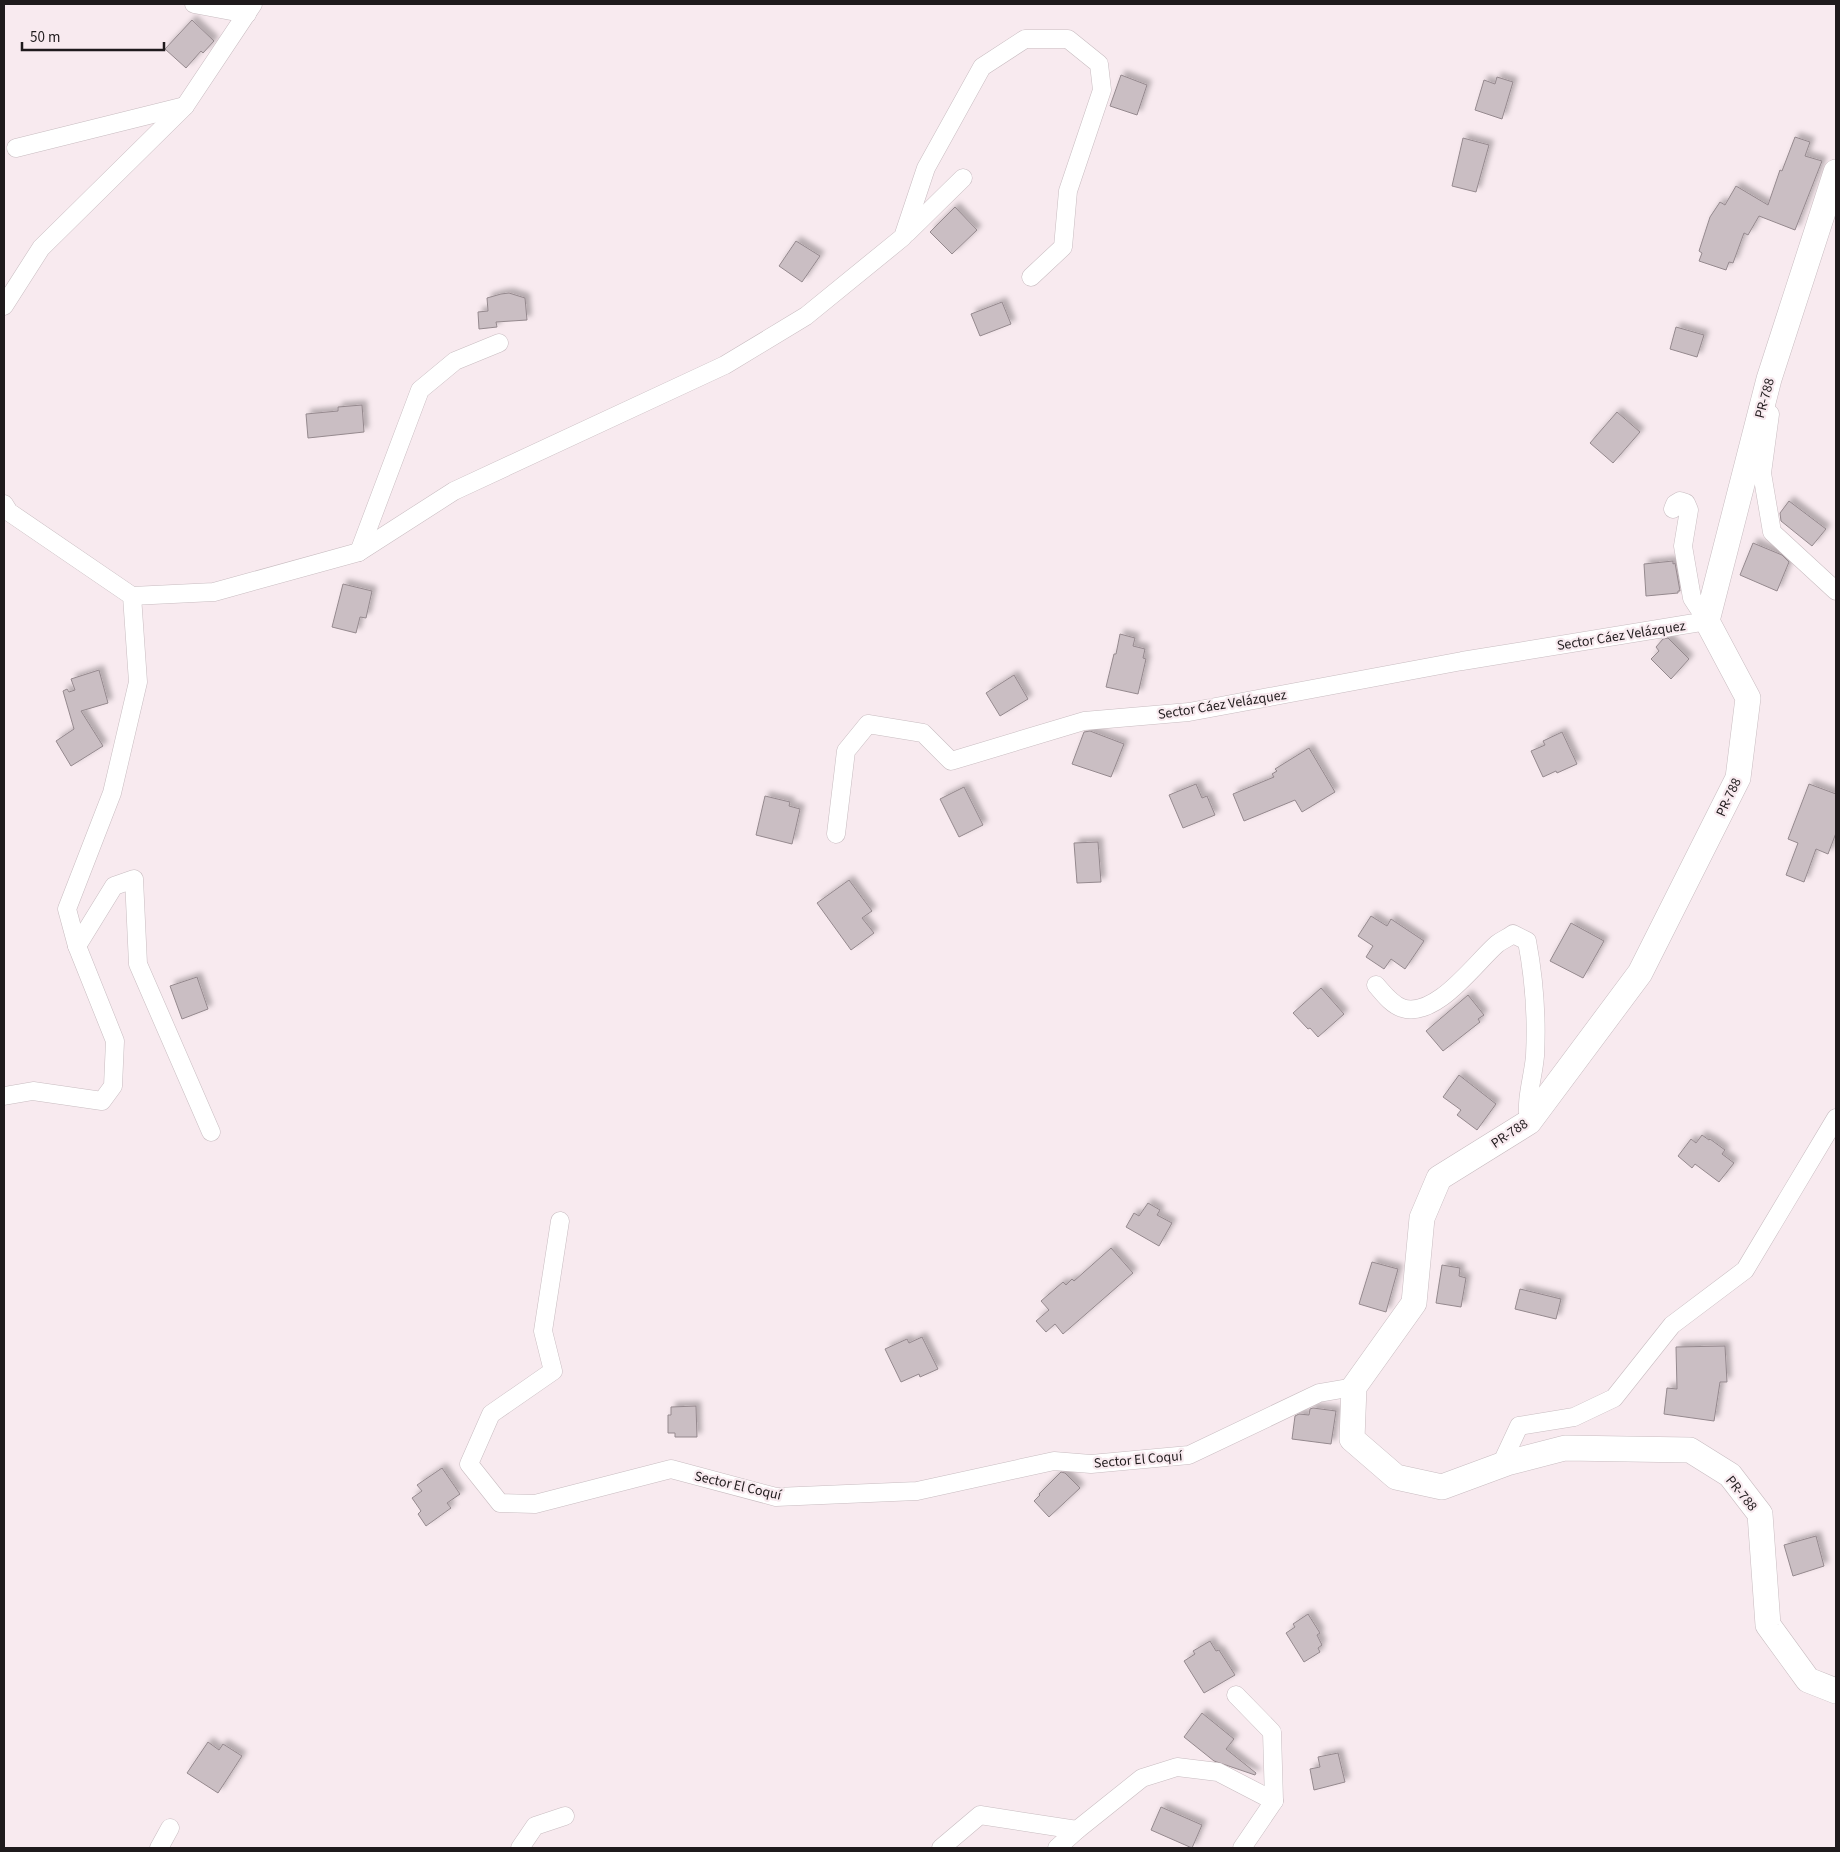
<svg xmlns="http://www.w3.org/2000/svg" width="1840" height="1852" font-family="'Source Sans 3',sans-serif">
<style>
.building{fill:#cabec3;stroke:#95898e;filter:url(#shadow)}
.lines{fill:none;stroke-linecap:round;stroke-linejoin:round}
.street-casing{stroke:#c8bcc0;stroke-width:19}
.secondary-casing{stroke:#c8bcc0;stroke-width:26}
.street{stroke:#fff;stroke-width:18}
.secondary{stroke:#fff;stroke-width:25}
.labels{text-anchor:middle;stroke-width:4.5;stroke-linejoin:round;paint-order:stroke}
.street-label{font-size:14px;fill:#1f1a1c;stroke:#f8eaef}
</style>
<defs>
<filter id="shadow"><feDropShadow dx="4.5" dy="-4.5" stdDeviation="2.5" flood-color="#0004"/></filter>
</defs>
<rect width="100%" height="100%" fill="#f8eaef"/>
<g class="building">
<path d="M 192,20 L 214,41 L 203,53 L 201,51 L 186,68 L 165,49 Z"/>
<path d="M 1121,75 L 1147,85 L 1137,115 L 1110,106 Z"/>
<path d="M 1497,77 L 1513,82 L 1502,119 L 1475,110 L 1484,80 L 1495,84 Z"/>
<path d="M 1795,137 L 1810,142 L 1805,156 L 1822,161 L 1795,230 L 1759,216 L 1748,235 L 1744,233 L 1733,263 L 1729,262 L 1726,270 L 1699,261 L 1702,253 L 1699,251 L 1710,217 L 1720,202 L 1725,205 L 1736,186 L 1768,205 L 1780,170 L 1782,171 Z"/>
<path d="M 1463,138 L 1489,145 L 1476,192 L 1452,186 Z"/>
<path d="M 955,207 L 977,230 L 952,254 L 930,232 Z"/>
<path d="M 796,241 L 820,256 L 802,282 L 779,266 Z"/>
<path d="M 509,293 L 525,298 L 527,320 L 496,322 L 497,327 L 479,329 L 478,312 L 488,311 L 487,298 L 501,294 Z"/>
<path d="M 1002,302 L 1011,324 L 980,336 L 971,314 Z"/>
<path d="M 1676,327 L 1704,335 L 1697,357 L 1670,349 Z"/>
<path d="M 362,405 L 364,432 L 308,438 L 306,414 L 338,411 L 338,407 Z"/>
<path d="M 1617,412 L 1640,432 L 1613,463 L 1590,443 Z"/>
<path d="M 1789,501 L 1826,529 L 1812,546 L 1781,521 L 1780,513 Z"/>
<path d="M 1753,543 L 1782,555 L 1789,562 L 1777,591 L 1740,575 Z"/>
<path d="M 1673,561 L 1673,564 L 1675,563 L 1680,591 L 1678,591 L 1678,593 L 1646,596 L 1644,564 Z"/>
<path d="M 343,584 L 372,591 L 366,618 L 360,617 L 356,633 L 332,627 Z"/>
<path d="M 1120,634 L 1135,638 L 1133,646 L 1145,649 L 1143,658 L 1146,659 L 1138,694 L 1106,687 L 1114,654 L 1116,654 Z"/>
<path d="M 1668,638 L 1689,659 L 1671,679 L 1651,659 L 1659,651 L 1656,647 L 1663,639 Z"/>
<path d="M 99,670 L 108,703 L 81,711 L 103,746 L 71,766 L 56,741 L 74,729 L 63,691 L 67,689 L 69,692 L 75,690 L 71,679 Z"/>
<path d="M 1014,675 L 1028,699 L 1000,716 L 986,693 Z"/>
<path d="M 1090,731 L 1124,744 L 1111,777 L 1072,764 L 1084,732 Z"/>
<path d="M 1562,732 L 1577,764 L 1557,773 L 1556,771 L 1543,777 L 1531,751 L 1545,745 L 1543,741 Z"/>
<path d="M 1309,748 L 1335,792 L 1302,812 L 1295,800 L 1244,821 L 1233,794 L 1274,777 L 1272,774 L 1277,771 L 1275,769 Z"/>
<path d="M 1196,784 L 1202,798 L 1207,796 L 1215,815 L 1183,828 L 1169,795 Z"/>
<path d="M 1809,784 L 1836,794 L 1836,833 L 1828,854 L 1816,849 L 1804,882 L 1786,875 L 1798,843 L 1788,839 Z"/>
<path d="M 964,787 L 983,825 L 959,837 L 940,799 Z"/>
<path d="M 765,796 L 790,802 L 789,806 L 800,809 L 792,844 L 756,835 Z"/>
<path d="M 1098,842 L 1101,882 L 1077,883 L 1074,843 Z"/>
<path d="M 849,880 L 872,911 L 862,918 L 874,933 L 851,950 L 817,903 Z"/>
<path d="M 1371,916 L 1387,926 L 1391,919 L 1424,941 L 1405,969 L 1391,959 L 1384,969 L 1366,957 L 1373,946 L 1358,936 Z"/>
<path d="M 1571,923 L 1604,941 L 1583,978 L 1550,961 Z"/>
<path d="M 197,977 L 208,1009 L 182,1019 L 170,986 Z"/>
<path d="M 1321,988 L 1344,1014 L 1318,1037 L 1310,1028 L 1308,1029 L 1293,1013 Z"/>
<path d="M 1468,995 L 1484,1015 L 1478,1019 L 1480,1022 L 1443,1051 L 1426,1031 Z"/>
<path d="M 1459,1075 L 1496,1104 L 1477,1130 L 1457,1115 L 1461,1110 L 1443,1097 Z"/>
<path d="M 1702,1135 L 1709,1140 L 1710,1139 L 1725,1150 L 1722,1154 L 1734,1163 L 1719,1182 L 1695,1164 L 1692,1168 L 1678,1156 L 1691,1139 L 1696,1143 Z"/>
<path d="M 1148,1203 L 1160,1210 L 1157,1215 L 1172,1223 L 1159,1246 L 1126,1227 L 1134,1213 L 1139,1216 Z"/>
<path d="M 1111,1248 L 1133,1273 L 1063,1334 L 1055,1324 L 1046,1332 L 1036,1321 L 1049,1310 L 1041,1301 L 1063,1282 L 1066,1285 L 1072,1279 L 1074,1281 Z"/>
<path d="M 1372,1262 L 1398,1269 L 1386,1312 L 1359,1304 Z"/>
<path d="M 1442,1265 L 1460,1268 L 1459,1276 L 1466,1278 L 1461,1307 L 1436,1303 Z"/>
<path d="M 1520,1289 L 1561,1299 L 1556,1319 L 1515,1309 Z"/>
<path d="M 922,1337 L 938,1369 L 920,1377 L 919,1374 L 901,1382 L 885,1349 L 907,1339 L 909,1343 Z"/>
<path d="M 1725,1346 L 1727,1382 L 1720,1382 L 1714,1421 L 1664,1414 L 1667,1388 L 1677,1389 L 1676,1347 Z"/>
<path d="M 696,1406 L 697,1437 L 675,1437 L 675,1433 L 668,1433 L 668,1415 L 671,1415 L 671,1407 Z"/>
<path d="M 1313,1408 L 1336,1411 L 1331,1444 L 1292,1439 L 1295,1416 L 1299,1414 L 1309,1415 L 1310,1409 Z"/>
<path d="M 442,1468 L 460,1494 L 447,1503 L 451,1508 L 426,1526 L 418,1514 L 421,1511 L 412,1498 L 422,1491 L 417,1485 Z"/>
<path d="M 1061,1472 L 1065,1473 L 1080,1488 L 1049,1517 L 1034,1501 L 1040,1495 L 1039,1494 Z"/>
<path d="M 1816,1536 L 1824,1566 L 1793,1576 L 1784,1545 Z"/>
<path d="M 1308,1614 L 1320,1633 L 1317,1635 L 1322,1645 L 1318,1648 L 1320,1652 L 1304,1662 L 1286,1633 L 1295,1627 L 1293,1624 Z"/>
<path d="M 1210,1641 L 1216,1651 L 1219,1650 L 1235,1675 L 1204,1693 L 1184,1661 L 1195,1654 L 1193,1651 Z"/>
<path d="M 1202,1713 L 1234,1739 L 1226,1749 L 1256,1773 L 1255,1775 L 1214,1761 L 1184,1737 Z"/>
<path d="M 208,1742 L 219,1750 L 223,1744 L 242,1756 L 218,1793 L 187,1773 Z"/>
<path d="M 1338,1753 L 1345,1782 L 1314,1790 L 1310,1769 L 1320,1767 L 1318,1757 Z"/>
<path d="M 1161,1807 L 1202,1825 L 1192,1848 L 1151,1830 Z"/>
</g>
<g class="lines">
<defs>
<g id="street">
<path d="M 194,4 L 247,14"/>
<path d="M 16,148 L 185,106"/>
<path d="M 907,233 L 963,178"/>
<path d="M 4,306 L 41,248 L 185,106 L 253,4"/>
<path d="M 1770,414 L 1762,473 L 1772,532 L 1836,591"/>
<path d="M 4,504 L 9,512 L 132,596 L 138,682 L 112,793 L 67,909 L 77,946 L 115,1041 L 113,1086 L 102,1101 L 33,1091 L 4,1096"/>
<path d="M 359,552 L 420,390 L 455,361 L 499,343"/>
<path d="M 132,596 L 214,592 L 359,552 L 454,491 L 725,365 L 806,316 L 903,237 L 926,168 L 982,67 L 1025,39 L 1068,39 L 1099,64 L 1102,90 L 1068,191 L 1063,247 L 1031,277"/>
<path d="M 836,834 L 846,751 L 868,724 L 923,733 L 951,761 L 1084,721 L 1189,712 L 1462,661 L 1707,621 L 1692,598 L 1683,546 L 1689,510 L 1686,503 L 1680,501 L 1675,504 L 1673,509"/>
<path d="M 77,946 L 114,886 L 134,879 L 138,964 L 211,1132"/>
<path d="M 1376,985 C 1384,994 1391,1004 1402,1008 C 1436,1019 1475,963 1497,944 C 1502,940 1508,938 1513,934 L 1527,941 C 1534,978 1537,1018 1535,1056 C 1533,1079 1525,1099 1529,1122"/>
<path d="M 560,1221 L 543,1331 L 553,1371 L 491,1414 L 469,1464 L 500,1503 L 535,1504 L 671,1469 L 776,1497 L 917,1491 L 1054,1461 L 1091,1464 L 1189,1455 L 1319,1393 L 1354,1387"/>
<path d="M 1507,1463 L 1505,1456 L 1519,1426 L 1574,1417 L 1614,1398 L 1672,1325 L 1745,1270 L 1836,1118"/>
<path d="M 1236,1695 L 1272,1732 L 1274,1801 L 1242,1848"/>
<path d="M 159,1848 L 170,1828"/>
<path d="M 520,1848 L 535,1826 L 565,1816"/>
<path d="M 941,1848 L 980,1815 L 1077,1830"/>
<path d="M 1057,1848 L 1077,1830 L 1142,1778 L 1177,1767 L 1218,1772 L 1274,1801"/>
</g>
<path id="secondary" d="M 1836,172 L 1769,379 L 1707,621 L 1748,698 L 1738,778 L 1640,973 L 1529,1122 L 1439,1178 L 1422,1218 L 1414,1303 L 1354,1387 L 1352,1439 L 1396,1477 L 1442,1487 L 1507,1463 L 1565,1448 L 1690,1450 L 1730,1475 L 1760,1514 L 1768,1625 L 1808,1680 L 1836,1691"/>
</defs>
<use href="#street" class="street-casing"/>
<use href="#secondary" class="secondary-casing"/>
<use href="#street" class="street"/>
<use href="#secondary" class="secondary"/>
</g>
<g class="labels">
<g class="street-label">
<text transform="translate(1764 398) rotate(-75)" y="5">PR-788</text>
<text transform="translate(1621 635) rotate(-9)" y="5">Sector Cáez Velázquez</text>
<text transform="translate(1222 704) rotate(-9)" y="5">Sector Cáez Velázquez</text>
<text transform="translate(1728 797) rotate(-65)" y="5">PR-788</text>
<text transform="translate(1509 1133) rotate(-34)" y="5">PR-788</text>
<text transform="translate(1138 1459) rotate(-5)" y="5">Sector El Coquí</text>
<text transform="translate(738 1485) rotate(13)" y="5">Sector El Coquí</text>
<text transform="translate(1742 1493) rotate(51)" y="5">PR-788</text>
</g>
</g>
<rect width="1840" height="1852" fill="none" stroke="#1f1a1c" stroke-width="10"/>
<path d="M22 42v8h142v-8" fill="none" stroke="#1f1a1c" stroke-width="2.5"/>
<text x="30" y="42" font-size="15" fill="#1f1a1c" stroke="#f8eaef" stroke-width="4" paint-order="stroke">50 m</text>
</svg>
